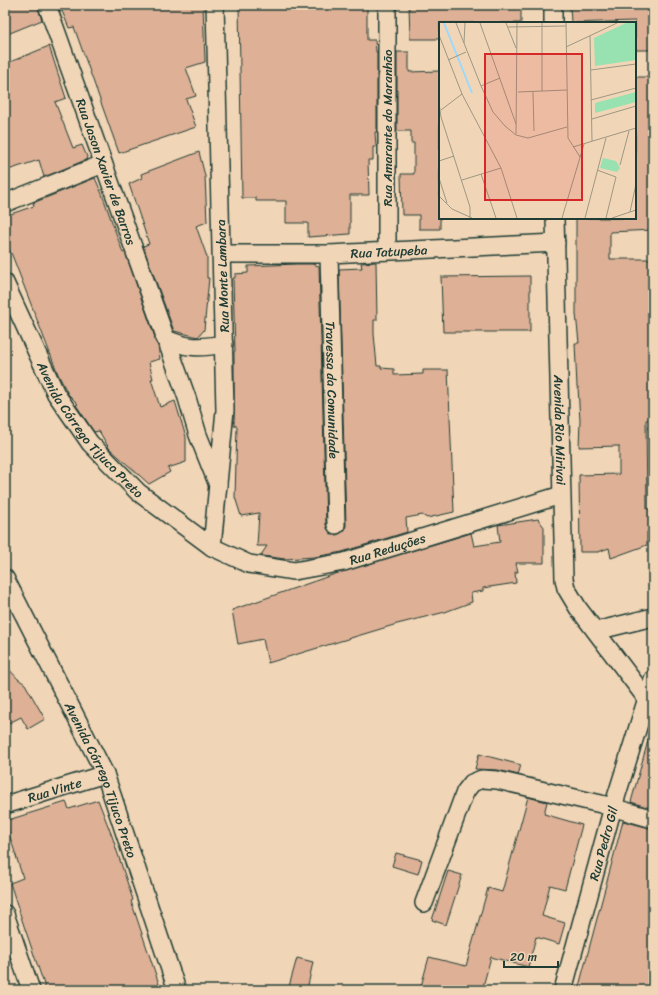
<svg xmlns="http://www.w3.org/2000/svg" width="658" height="995" font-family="Sriracha,sans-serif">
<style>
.building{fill:#deb096;stroke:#1f3d34}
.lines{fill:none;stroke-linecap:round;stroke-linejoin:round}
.minor-casing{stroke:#1f3d34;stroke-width:20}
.minor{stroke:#f1d5b7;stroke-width:17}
.labels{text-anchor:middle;stroke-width:3.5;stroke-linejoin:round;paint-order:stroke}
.street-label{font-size:13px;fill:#1f3d34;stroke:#f1d5b7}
.inset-river{fill:none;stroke:#9cd9fd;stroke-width:2}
.inset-road{fill:none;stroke:#9d9883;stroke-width:1}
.view{fill:#d62828;fill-opacity:0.15;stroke:#d62828;stroke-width:2}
.inset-edge{fill:none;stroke:#1f3d34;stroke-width:2}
</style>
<rect width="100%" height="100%" fill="#f1d5b7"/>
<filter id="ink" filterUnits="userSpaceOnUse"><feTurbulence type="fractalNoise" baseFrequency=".025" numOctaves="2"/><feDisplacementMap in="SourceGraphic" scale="8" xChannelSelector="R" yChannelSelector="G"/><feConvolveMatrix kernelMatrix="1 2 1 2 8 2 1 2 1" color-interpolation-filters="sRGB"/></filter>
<g filter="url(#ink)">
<g class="building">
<path d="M 13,5 L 37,5 L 42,20 L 5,35 L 5,8 Z"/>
<path d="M 58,5 L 203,5 L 205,62 L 186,68 L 196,96 L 186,99 L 196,127 L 119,153 L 74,27 L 69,28 L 62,11 L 60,12 Z"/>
<path d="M 239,5 L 367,5 L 367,40 L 375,40 L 376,52 L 377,52 L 377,132 L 375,132 L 376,147 L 373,147 L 373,160 L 368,160 L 369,195 L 350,195 L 350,234 L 308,237 L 308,223 L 286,223 L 286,201 L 256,201 L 256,198 L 242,198 Z"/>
<path d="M 409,5 L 521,5 L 521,23 L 440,23 L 440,39 L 410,39 Z"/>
<path d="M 570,5 L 653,5 L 653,50 L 635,50 L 635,21 L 571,23 Z"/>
<path d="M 49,46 L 66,98 L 55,102 L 73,148 L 82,145 L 88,159 L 44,177 L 39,160 L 5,171 L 5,64 Z"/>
<path d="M 397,52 L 409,52 L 409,72 L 440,71 L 440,229 L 419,229 L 419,215 L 402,215 L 401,174 L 414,174 L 414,143 L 411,143 L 411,131 L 397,131 Z"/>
<path d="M 635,77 L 653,77 L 653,230 L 610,232 L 610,259 L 653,259 L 653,420 L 646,420 L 647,509 L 653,509 L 653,532 L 647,532 L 647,545 L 611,558 L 609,548 L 598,552 L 580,552 L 579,475 L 619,474 L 619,446 L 579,447 L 580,421 L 578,387 L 577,387 L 575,343 L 579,343 L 576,314 L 576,218 L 635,218 Z"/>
<path d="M 199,152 L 205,176 L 207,222 L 196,226 L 207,257 L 207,278 L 209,278 L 204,330 L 198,337 L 174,331 L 143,246 L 149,244 L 129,184 L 142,178 L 141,174 Z"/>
<path d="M 95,178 L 102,194 L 123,253 L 125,252 L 158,346 L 160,359 L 149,362 L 153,379 L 151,379 L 160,407 L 175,401 L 186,437 L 186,462 L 168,468 L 170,472 L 149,484 L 109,448 L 99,431 L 94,432 L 76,405 L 78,404 L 68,394 L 58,374 L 12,255 L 5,243 L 5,216 L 34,206 L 33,203 Z"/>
<path d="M 376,262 L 377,320 L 374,320 L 374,334 L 377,366 L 381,366 L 381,368 L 394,369 L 394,375 L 423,374 L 423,370 L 448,370 L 454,512 L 427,518 L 422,515 L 406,518 L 407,532 L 342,552 L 314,557 L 285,559 L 263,556 L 261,555 L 267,546 L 257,546 L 259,513 L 241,516 L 235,497 L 237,426 L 234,426 L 234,352 L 235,351 L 233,278 L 235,278 L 235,274 L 248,273 L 248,266 L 297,264 L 312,264 L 319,266 L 326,525 L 331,534 L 337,535 L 345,530 L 346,525 L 339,269 L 362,268 L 361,263 Z"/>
<path d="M 530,276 L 530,332 L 443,332 L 441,277 Z"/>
<path d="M 538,519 L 544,527 L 544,563 L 516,563 L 518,572 L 515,572 L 516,583 L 483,588 L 483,591 L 471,593 L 472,602 L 445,612 L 397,624 L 268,663 L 263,639 L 238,644 L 232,610 L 335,574 L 471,533 L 474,546 L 500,542 L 498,525 Z"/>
<path d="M 5,665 L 18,679 L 25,684 L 45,719 L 28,729 L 21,717 L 5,725 Z"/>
<path d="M 649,737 L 653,738 L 653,809 L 631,802 Z"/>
<path d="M 479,754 L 521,765 L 518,775 L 498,770 L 475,769 Z"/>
<path d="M 528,797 L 547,802 L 544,814 L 582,825 L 565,889 L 550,885 L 542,916 L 565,923 L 559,944 L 536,937 L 528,967 L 491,957 L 482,990 L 420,990 L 429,957 L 466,966 L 488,888 L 502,892 Z"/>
<path d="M 98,800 L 112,836 L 133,900 L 131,901 L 161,990 L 46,990 L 23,923 L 10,883 L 23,878 L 5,821 L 66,802 L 69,809 Z"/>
<path d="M 623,821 L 653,829 L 653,990 L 578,990 Z"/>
<path d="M 396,853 L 422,860 L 418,874 L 392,866 Z"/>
<path d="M 448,871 L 462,875 L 446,925 L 432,920 Z"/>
<path d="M 297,958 L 313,962 L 307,990 L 288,990 Z"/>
</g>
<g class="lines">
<defs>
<g id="minor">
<path id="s1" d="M 47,5 L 187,398 L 198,435 L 218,485"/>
<path d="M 553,23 L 553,5"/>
<path d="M 5,203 L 103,164"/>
<path id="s2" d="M 555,218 L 564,579 L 566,588 L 578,608 L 646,698"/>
<path d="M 387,251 L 387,5"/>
<path id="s3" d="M 222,254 L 329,254 L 556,243"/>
<path id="s4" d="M 329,254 L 336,525"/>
<path id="s5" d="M 5,283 L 56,394 L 90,443 L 138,492 L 212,547 L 249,564 L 294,571 L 344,562 L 561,495"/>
<path d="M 164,338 C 187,349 200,348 224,344"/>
<path d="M 212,547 L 225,410 L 215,5"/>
<path id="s6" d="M 5,578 L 105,774 L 177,990"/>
<path d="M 596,631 L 653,617"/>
<path id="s7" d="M 5,805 L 105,774"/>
<path d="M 424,903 L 465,792 L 472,783 L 482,779 L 497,780 L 601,804 L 653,819"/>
<path d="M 5,914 L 31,990"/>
<path id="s8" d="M 563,990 L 613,807 L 653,679"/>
</g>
</defs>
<use href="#minor" class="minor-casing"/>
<use href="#minor" class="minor"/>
</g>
</g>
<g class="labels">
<g class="street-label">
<text transform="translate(387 128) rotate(-90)" y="5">Rua Amarante do Maranhão</text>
<text dy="5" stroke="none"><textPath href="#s1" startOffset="177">Rua Jason Xavier de Barros</textPath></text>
<text dy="5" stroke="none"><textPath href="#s3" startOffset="167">Rua Tatupeba</textPath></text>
<text transform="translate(222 276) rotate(-92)" y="5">Rua Monte Lambara</text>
<text dy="5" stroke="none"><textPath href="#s4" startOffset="136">Travessa da Comunidade</textPath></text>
<text dy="5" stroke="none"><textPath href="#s5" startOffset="171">Avenida Córrego Tijuco Preto</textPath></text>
<text dy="5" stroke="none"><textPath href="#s2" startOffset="212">Avenida Rio Mirivai</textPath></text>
<text dy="5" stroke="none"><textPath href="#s5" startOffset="525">Rua Reduções</textPath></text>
<text dy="5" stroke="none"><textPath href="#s6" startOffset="224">Avenida Córrego Tijuco Preto</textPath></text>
<text dy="5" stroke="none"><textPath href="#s7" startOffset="52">Rua Vinte</textPath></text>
<text dy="5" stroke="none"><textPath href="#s8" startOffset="152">Rua Pedro Gil</textPath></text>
</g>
</g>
<g transform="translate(439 22)">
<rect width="197" height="197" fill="#f1d5b7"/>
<path d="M 187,1 L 197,1 L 197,38 L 156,44 L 155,16 ZM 197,70 L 197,80 L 156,91 L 156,81 ZM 164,136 L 177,139 L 181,146 L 178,150 L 161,146 Z" fill="#98e1b0"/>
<path class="inset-river" d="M 5,1 L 33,71"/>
<path class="inset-road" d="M 17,1 L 42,64 L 54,90 L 66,104 L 77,113 L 89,116 L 128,105M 41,1 L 77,102M 67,1 L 77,26M 127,1 L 129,116 L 141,135M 69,5 L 127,4M 0,13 L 23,72 L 62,146 L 78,196M 151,14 L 153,119M 25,21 L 26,1M 127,25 L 178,1M 9,38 L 27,30M 152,48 L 197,42M 42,64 L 61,56M 103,69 L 103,1M 79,70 L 128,68M 94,70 L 95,109M 152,78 L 197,66M 0,81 L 2,95 L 31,185 L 31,196M 2,88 L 23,72M 153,97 L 197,84M 77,112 L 78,1M 134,125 L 197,106M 0,139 L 15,134M 181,143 L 190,109M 158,148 L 177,155 L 167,196M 42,152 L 57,196M 0,156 L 8,181M 23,158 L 62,146M 0,174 L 13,187 L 33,196M 191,190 L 197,162M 123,196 L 145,122M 146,196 L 167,116M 173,196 L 197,188"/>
<path class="view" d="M 46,32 L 143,32 L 143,178 L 46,178 Z"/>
<rect width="197" height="197" class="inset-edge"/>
</g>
<rect width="658" height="995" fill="none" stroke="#f1d5b7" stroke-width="20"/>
<rect x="10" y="10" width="638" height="975" fill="none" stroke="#1f3d34" stroke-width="1.5" filter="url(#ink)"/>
<path d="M504 961v6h54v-6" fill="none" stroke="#1f3d34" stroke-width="2"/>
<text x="510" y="961" font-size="12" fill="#1f3d34" stroke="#f1d5b7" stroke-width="3" paint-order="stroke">20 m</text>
</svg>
